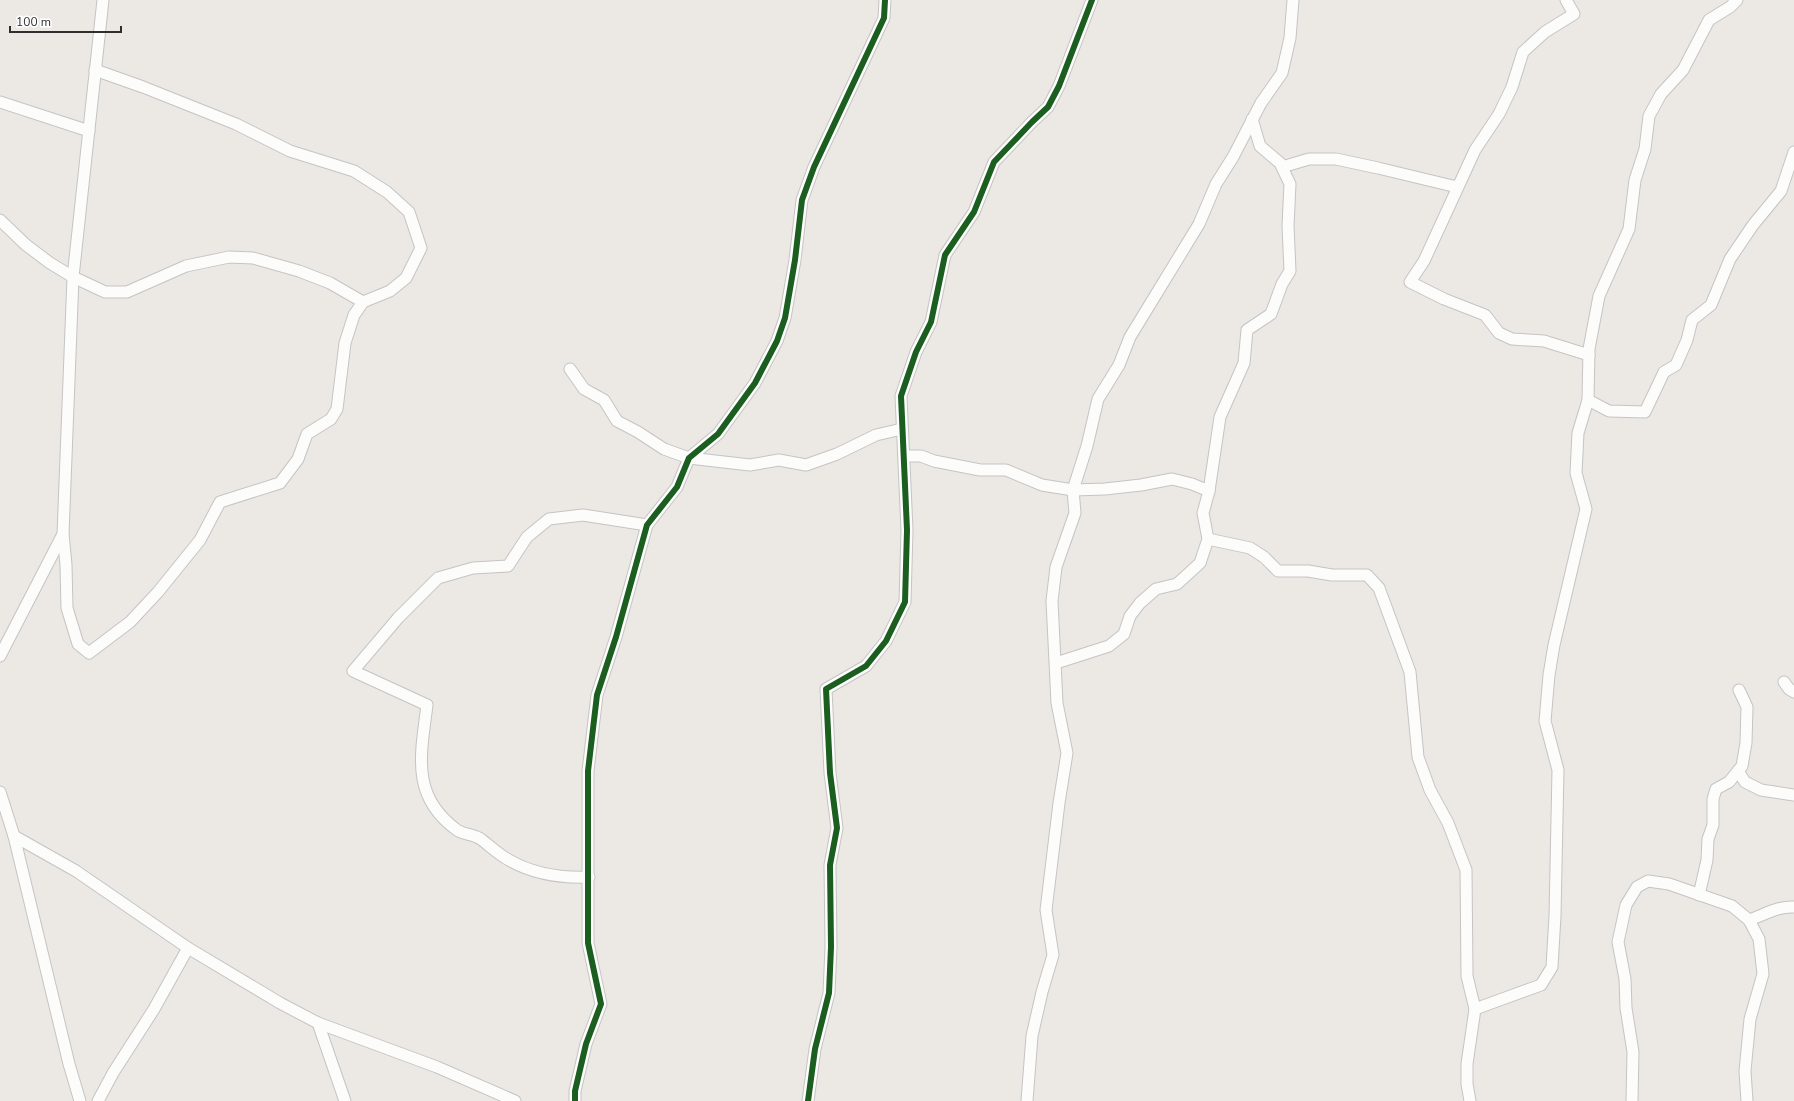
<svg xmlns="http://www.w3.org/2000/svg" width="1794" height="1101" font-family="'Nunito Sans',sans-serif">
<style>
.lines{fill:none;stroke-linecap:round;stroke-linejoin:round}
.minor-casing{stroke:#c5c4c5;stroke-width:13}
.minor{stroke:#fcfcfb;stroke-width:11}
.cycleway-casing{stroke:#fff;stroke-width:8}
.cycleway{stroke:#1b5e20;stroke-width:6}
</style>
<rect width="100%" height="100%" fill="#ece8e4"/>
<g class="lines">
<defs>
<g id="minor">
<path d="M 1566,0 L 1574,14 L 1545,32 L 1523,52 L 1512,87 L 1499,114 L 1475,150 L 1424,261 L 1410,282 L 1444,299 L 1485,315 L 1499,333 L 1512,339 L 1544,341 L 1589,355"/>
<path d="M 0,102 L 89,131"/>
<path d="M 1282,167 L 1309,159 L 1336,159 L 1378,168 L 1457,187"/>
<path d="M 0,220 L 26,245 L 50,263 L 73,277 L 105,292 L 127,292 L 186,266 L 229,257 L 253,258 L 299,271 L 330,283 L 363,302"/>
<path d="M 570,369 L 584,389 L 604,400 L 617,421 L 638,432 L 664,449 L 689,458 L 750,465 L 779,460 L 806,465 L 837,454 L 876,435 L 902,429"/>
<path d="M 1588,400 L 1609,411 L 1645,412 L 1664,372 L 1676,365 L 1687,340 L 1692,320 L 1711,305 L 1730,259 L 1753,225 L 1781,191 L 1794,152"/>
<path d="M 904,456 L 921,456 L 934,461 L 980,470 L 1006,470 L 1042,485 L 1073,490 L 1105,489 L 1141,485 L 1172,479 L 1192,484 L 1209,491 L 1203,513 L 1208,539 L 1250,548 L 1264,557 L 1278,571 L 1308,571 L 1332,575 L 1367,575 L 1379,588 L 1410,672 L 1418,757 L 1430,790 L 1448,823 L 1466,870 L 1467,976 L 1475,1009 L 1467,1064 L 1467,1084 L 1470,1101"/>
<path d="M 1209,491 L 1220,417 L 1244,363 L 1247,330 L 1271,314 L 1282,284 L 1290,271 L 1288,226 L 1290,184 L 1280,163 L 1260,146 L 1252,119"/>
<path d="M 63,534 L 66,565 L 67,608 L 78,644 L 89,653 L 130,622 L 158,592 L 200,540 L 220,502 L 280,483 L 298,459 L 307,434 L 331,419 L 337,409 L 345,343 L 354,315 L 363,302 L 390,291 L 406,278 L 421,248 L 409,212 L 387,192 L 354,171 L 290,151 L 236,124 L 143,87 L 95,70"/>
<path d="M 0,656 L 63,534 L 73,277 L 103,0"/>
<path d="M 1056,663 L 1109,646 L 1124,634 L 1130,616 L 1140,603 L 1156,589 L 1177,584 L 1200,563 L 1208,539"/>
<path d="M 1784,682 L 1789,689 L 1794,692"/>
<path d="M 1738,771 L 1745,782 L 1761,790 L 1794,795"/>
<path d="M 0,792 L 14,836 L 69,1064 L 80,1101"/>
<path d="M 14,836 L 76,871 L 188,948 L 280,1003 L 318,1023 L 437,1067 L 515,1101"/>
<path d="M 589,877 C 562,878 533,874 509,860 C 499,855 491,847 482,840 C 475,834 464,835 457,830 C 410,796 421,754 427,705 L 353,671 L 398,618 L 438,578 L 473,568 L 508,566 L 527,537 L 549,519 L 583,515 L 647,525"/>
<path d="M 1699,895 L 1707,860 L 1708,839 L 1713,825 L 1713,799 L 1716,789 L 1729,782 L 1742,766 L 1746,743 L 1747,707 L 1739,690"/>
<path d="M 1749,920 C 1764,915 1778,906 1794,907"/>
<path d="M 1475,1009 L 1541,985 L 1552,967 L 1555,916 L 1558,770 L 1545,721 L 1549,675 L 1554,645 L 1586,509 L 1576,473 L 1578,433 L 1588,400 L 1589,349 L 1599,296 L 1629,229 L 1635,180 L 1645,149 L 1649,116 L 1661,94 L 1683,70 L 1709,20 L 1730,7 L 1737,0"/>
<path d="M 318,1023 L 345,1101"/>
<path d="M 98,1101 L 113,1073 L 154,1009 L 188,948"/>
<path d="M 575,1101 L 575,1091 L 586,1044 L 601,1004 L 588,943 L 588,771 L 597,695 L 616,637 L 647,525 L 677,487 L 689,458 L 718,434 L 755,383 L 777,341 L 785,318 L 795,260 L 802,200 L 814,167 L 884,18 L 885,0"/>
<path d="M 808,1101 L 815,1049 L 829,993 L 831,947 L 830,865 L 837,828 L 830,773 L 826,689 L 866,666 L 886,641 L 905,602 L 907,530 L 901,396 L 916,352 L 931,322 L 945,255 L 974,212 L 994,162 L 1032,122 L 1048,107 L 1059,86 L 1092,0"/>
<path d="M 1027,1101 L 1032,1036 L 1042,992 L 1053,955 L 1046,910 L 1059,803 L 1067,753 L 1057,703 L 1052,601 L 1056,567 L 1075,513 L 1073,490 L 1087,446 L 1098,399 L 1119,365 L 1130,337 L 1199,224 L 1216,184 L 1233,157 L 1261,103 L 1282,73 L 1290,38 L 1293,0"/>
<path d="M 1632,1101 L 1633,1052 L 1626,1008 L 1625,979 L 1618,942 L 1626,905 L 1637,887 L 1648,881 L 1669,884 L 1732,906 L 1749,920 L 1759,939 L 1763,974 L 1750,1019 L 1745,1071 L 1747,1101"/>
</g>
</defs>
<use href="#minor" class="minor-casing"/>
<use href="#minor" class="minor"/>
<defs>
<g id="cycleway">
<path d="M 575,1101 L 575,1091 L 586,1044 L 601,1004 L 588,943 L 588,771 L 597,695 L 616,637 L 647,525 L 677,487 L 689,458 L 718,434 L 755,383 L 777,341 L 785,318 L 795,260 L 802,200 L 814,167 L 884,18 L 885,0"/>
<path d="M 808,1101 L 815,1049 L 829,993 L 831,947 L 830,865 L 837,828 L 830,773 L 826,689 L 866,666 L 886,641 L 905,602 L 907,530 L 901,396 L 916,352 L 931,322 L 945,255 L 974,212 L 994,162 L 1032,122 L 1048,107 L 1059,86 L 1092,0"/>
</g>
</defs>
<use href="#cycleway" class="cycleway-casing"/>
<use href="#cycleway" class="cycleway"/>
</g>
<path d="M10 26v6h111v-6" fill="none" stroke="#2e2e2e" stroke-width="2"/>
<text x="16" y="26" font-size="12" fill="#2e2e2e" stroke="#ffffff" stroke-width="3" paint-order="stroke">100 m</text>
</svg>
